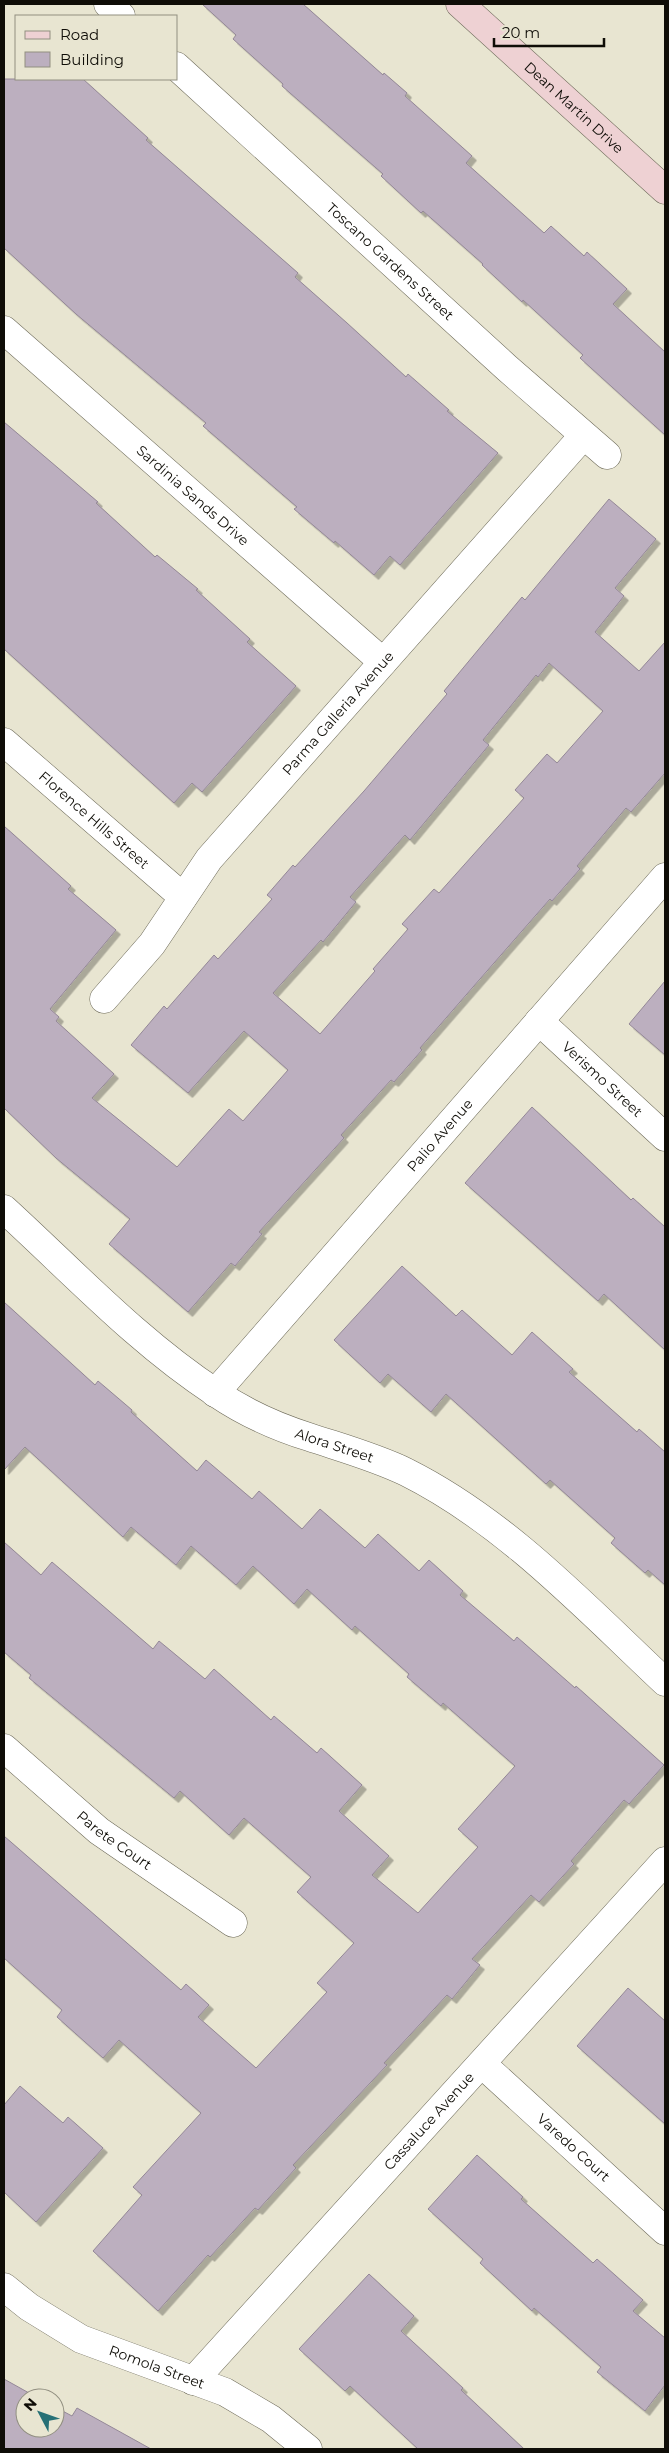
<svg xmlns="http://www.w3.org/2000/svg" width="669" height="2453" font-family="Montserrat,sans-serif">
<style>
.building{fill:#bcafbf;stroke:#948897;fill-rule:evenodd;filter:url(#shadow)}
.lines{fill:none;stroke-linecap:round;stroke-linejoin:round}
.street-casing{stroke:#6e6b5a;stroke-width:29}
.secondary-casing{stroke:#6e6b5a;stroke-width:29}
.street{stroke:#fff;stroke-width:28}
.secondary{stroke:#eed1d3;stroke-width:28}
.labels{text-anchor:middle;stroke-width:4.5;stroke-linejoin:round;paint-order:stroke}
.street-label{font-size:14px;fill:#0f0d07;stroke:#e8e5d1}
</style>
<defs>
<filter id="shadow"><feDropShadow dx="4.5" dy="4.5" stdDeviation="0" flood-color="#0004"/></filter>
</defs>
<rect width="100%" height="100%" fill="#e8e5d1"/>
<g class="building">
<path d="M 202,4 L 303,4 L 383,75 L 384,73 L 407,93 L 405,96 L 472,156 L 466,163 L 544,233 L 551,226 L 584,256 L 587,252 L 627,289 L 613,304 L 665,352 L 665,435 L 580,358 L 583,355 L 523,300 L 522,302 L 482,265 L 483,264 L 423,211 L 421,213 L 381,176 L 383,174 L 282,86 L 283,84 L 233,39 L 236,35 Z"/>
<path d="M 4,79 L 83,79 L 148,138 L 146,140 L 298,273 L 295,277 L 347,323 L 406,377 L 408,374 L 449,410 L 447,411 L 498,453 L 400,565 L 390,556 L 374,575 L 335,541 L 334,543 L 294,509 L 297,507 L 203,426 L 206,423 L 76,314 L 4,248 Z"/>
<path d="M 4,422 L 98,502 L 96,503 L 155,557 L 157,555 L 198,589 L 196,590 L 250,639 L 247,642 L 296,686 L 202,792 L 192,783 L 174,803 L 4,649 Z"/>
<path d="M 609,499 L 656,539 L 615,588 L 624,596 L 595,632 L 639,671 L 665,642 L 665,773 L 631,812 L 626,808 L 577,866 L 580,869 L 552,901 L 550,899 L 473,987 L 420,1048 L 422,1050 L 394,1082 L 391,1080 L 341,1135 L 344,1138 L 259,1232 L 262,1234 L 235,1266 L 231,1263 L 188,1312 L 109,1244 L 130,1219 L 56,1158 L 4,1108 L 4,826 L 71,886 L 68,889 L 116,930 L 50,1009 L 59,1017 L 56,1021 L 114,1074 L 92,1098 L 177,1167 L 229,1109 L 243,1121 L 288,1070 L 244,1031 L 188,1093 L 131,1045 L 164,1006 L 167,1009 L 214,955 L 218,959 L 272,899 L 267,895 L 293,865 L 295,867 L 364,791 L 447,694 L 444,691 L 522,597 L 525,600 ZM 549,663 L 603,711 L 557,763 L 547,754 L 515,790 L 524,798 L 439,893 L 434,889 L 402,924 L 408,929 L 373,969 L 375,971 L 320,1034 L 273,993 L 321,940 L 323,942 L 356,902 L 350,897 L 405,835 L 410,840 L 489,745 L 483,740 L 536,675 L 538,677 Z"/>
<path d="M 665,981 L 665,1055 L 629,1024 Z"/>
<path d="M 532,1107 L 631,1200 L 633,1198 L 665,1227 L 665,1350 L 604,1294 L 598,1301 L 465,1183 Z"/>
<path d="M 402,1266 L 456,1316 L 462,1310 L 512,1355 L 532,1332 L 573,1369 L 569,1372 L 637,1432 L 639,1429 L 665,1452 L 665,1585 L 648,1570 L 645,1573 L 611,1543 L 615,1538 L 550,1480 L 546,1484 L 446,1394 L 431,1412 L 388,1374 L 380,1383 L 334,1340 Z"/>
<path d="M 4,1302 L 95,1385 L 98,1381 L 132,1410 L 131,1412 L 197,1471 L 206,1460 L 252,1499 L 259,1491 L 302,1529 L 320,1509 L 365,1548 L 378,1534 L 419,1571 L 429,1560 L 463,1591 L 460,1595 L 514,1641 L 517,1637 L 575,1688 L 576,1686 L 664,1765 L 629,1804 L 624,1800 L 571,1861 L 574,1864 L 539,1902 L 531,1895 L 472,1959 L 480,1965 L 452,1999 L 447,1995 L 384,2063 L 387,2065 L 293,2165 L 296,2168 L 258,2210 L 255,2208 L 210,2257 L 208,2255 L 158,2311 L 93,2251 L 142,2195 L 133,2187 L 201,2113 L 119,2040 L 103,2058 L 57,2017 L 62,2010 L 4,1958 L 4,1836 L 181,1990 L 186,1984 L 209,2005 L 198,2017 L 256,2068 L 327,1992 L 317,1983 L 354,1943 L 297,1892 L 311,1877 L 244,1818 L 229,1835 L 180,1791 L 174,1798 L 29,1678 L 31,1675 L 4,1652 L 4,1542 L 41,1575 L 52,1562 L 153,1649 L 159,1641 L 205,1679 L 214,1669 L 271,1720 L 274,1716 L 317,1753 L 321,1748 L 362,1785 L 339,1811 L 389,1856 L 372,1875 L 418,1913 L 478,1847 L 458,1829 L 515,1766 L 443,1703 L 441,1706 L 407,1677 L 409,1674 L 355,1626 L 352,1630 L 307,1589 L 294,1604 L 253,1566 L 236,1585 L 191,1546 L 176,1565 L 131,1527 L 123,1537 L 25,1447 L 4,1470 Z"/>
<path d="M 628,1988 L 665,2021 L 665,2124 L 577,2046 Z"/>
<path d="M 20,2086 L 63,2123 L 68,2117 L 103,2148 L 36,2222 L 4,2192 L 4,2105 Z"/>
<path d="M 477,2155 L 523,2197 L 521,2199 L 593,2263 L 597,2259 L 643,2300 L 633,2311 L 665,2338 L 665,2385 L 645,2411 L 597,2372 L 601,2367 L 534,2308 L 532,2311 L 480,2263 L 483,2259 L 428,2209 Z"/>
<path d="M 369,2274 L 414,2316 L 401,2331 L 463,2388 L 461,2390 L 524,2449 L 418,2449 L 350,2386 L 345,2391 L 299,2349 Z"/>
<path d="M 4,2379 L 38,2398 L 25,2398 L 25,2428 L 55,2428 L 55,2407 L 72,2416 L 77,2408 L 151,2449 L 4,2449 Z"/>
</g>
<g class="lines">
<defs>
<g id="street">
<path d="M 108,4 L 121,16"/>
<path id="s1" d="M 176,66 L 507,368 L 607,455"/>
<path id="s2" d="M 4,330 L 383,662"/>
<path id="s3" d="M 4,742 L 183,897"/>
<path id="s4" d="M 104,999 L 152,944 L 209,859 L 583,436"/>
<path id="s5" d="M 539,1021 L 665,1137"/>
<path id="s6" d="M 4,1209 C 73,1272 138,1342 216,1393 C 244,1412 277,1427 309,1437 C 342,1448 375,1457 406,1472 C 506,1522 585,1607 665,1682"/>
<path id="s7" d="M 215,1393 L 665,877"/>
<path id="s8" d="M 4,1748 L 99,1831 L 233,1923"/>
<path id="s9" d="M 482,2064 L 665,2231"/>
<path id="s10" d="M 4,2287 L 29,2307 L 81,2339 L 225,2392 L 271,2419 L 308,2449"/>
<path id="s11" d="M 193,2381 L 665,1861"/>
</g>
<g id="secondary">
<path id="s12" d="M 460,4 L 665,190"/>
</g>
</defs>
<use href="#street" class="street-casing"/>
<use href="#secondary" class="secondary-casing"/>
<use href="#street" class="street"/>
<use href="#secondary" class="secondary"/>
</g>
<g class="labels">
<g class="street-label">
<text dy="5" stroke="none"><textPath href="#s12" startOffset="154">Dean Martin Drive</textPath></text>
<text dy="5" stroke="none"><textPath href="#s1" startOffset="290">Toscano Gardens Street</textPath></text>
<text dy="5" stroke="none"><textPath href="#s2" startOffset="251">Sardinia Sands Drive</textPath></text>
<text dy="5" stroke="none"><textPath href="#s4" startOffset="370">Parma Galleria Avenue</textPath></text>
<text dy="5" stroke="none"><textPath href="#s3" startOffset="119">Florence Hills Street</textPath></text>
<text dy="5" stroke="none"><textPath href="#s5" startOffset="86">Verismo Street</textPath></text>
<text dy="5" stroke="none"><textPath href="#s7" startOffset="342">Palio Avenue</textPath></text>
<text dy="5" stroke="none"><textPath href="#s6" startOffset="411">Alora Street</textPath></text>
<text dy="5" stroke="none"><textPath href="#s8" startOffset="144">Parete Court</textPath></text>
<text dy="5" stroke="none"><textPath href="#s11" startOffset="351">Cassaluce Avenue</textPath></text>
<text dy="5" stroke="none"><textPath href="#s9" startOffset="124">Varedo Court</textPath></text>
<text dy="5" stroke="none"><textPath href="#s10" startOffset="174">Romola Street</textPath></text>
</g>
</g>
<rect width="669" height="2453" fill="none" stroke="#0f0d07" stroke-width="10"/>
<rect x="15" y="15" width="162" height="65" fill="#e8e5d1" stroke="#918f80"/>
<rect x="25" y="31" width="25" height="8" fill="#eed1d3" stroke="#918f80"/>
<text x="60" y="40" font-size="15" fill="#0f0d07">Road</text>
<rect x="25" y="52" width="25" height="15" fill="#bcafbf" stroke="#918f80"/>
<text x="60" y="65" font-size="15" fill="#0f0d07">Building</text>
<g transform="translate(40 2413) rotate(311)"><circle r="24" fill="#e8e5d1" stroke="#918f80"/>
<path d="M0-4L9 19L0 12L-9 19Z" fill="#267076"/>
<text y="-8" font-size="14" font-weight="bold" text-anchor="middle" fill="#0f0d07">N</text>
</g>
<path d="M494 38v8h110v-8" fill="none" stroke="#0f0d07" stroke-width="2.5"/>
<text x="502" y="38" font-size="15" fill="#0f0d07" stroke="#e8e5d1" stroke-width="4" paint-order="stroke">20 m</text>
</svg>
